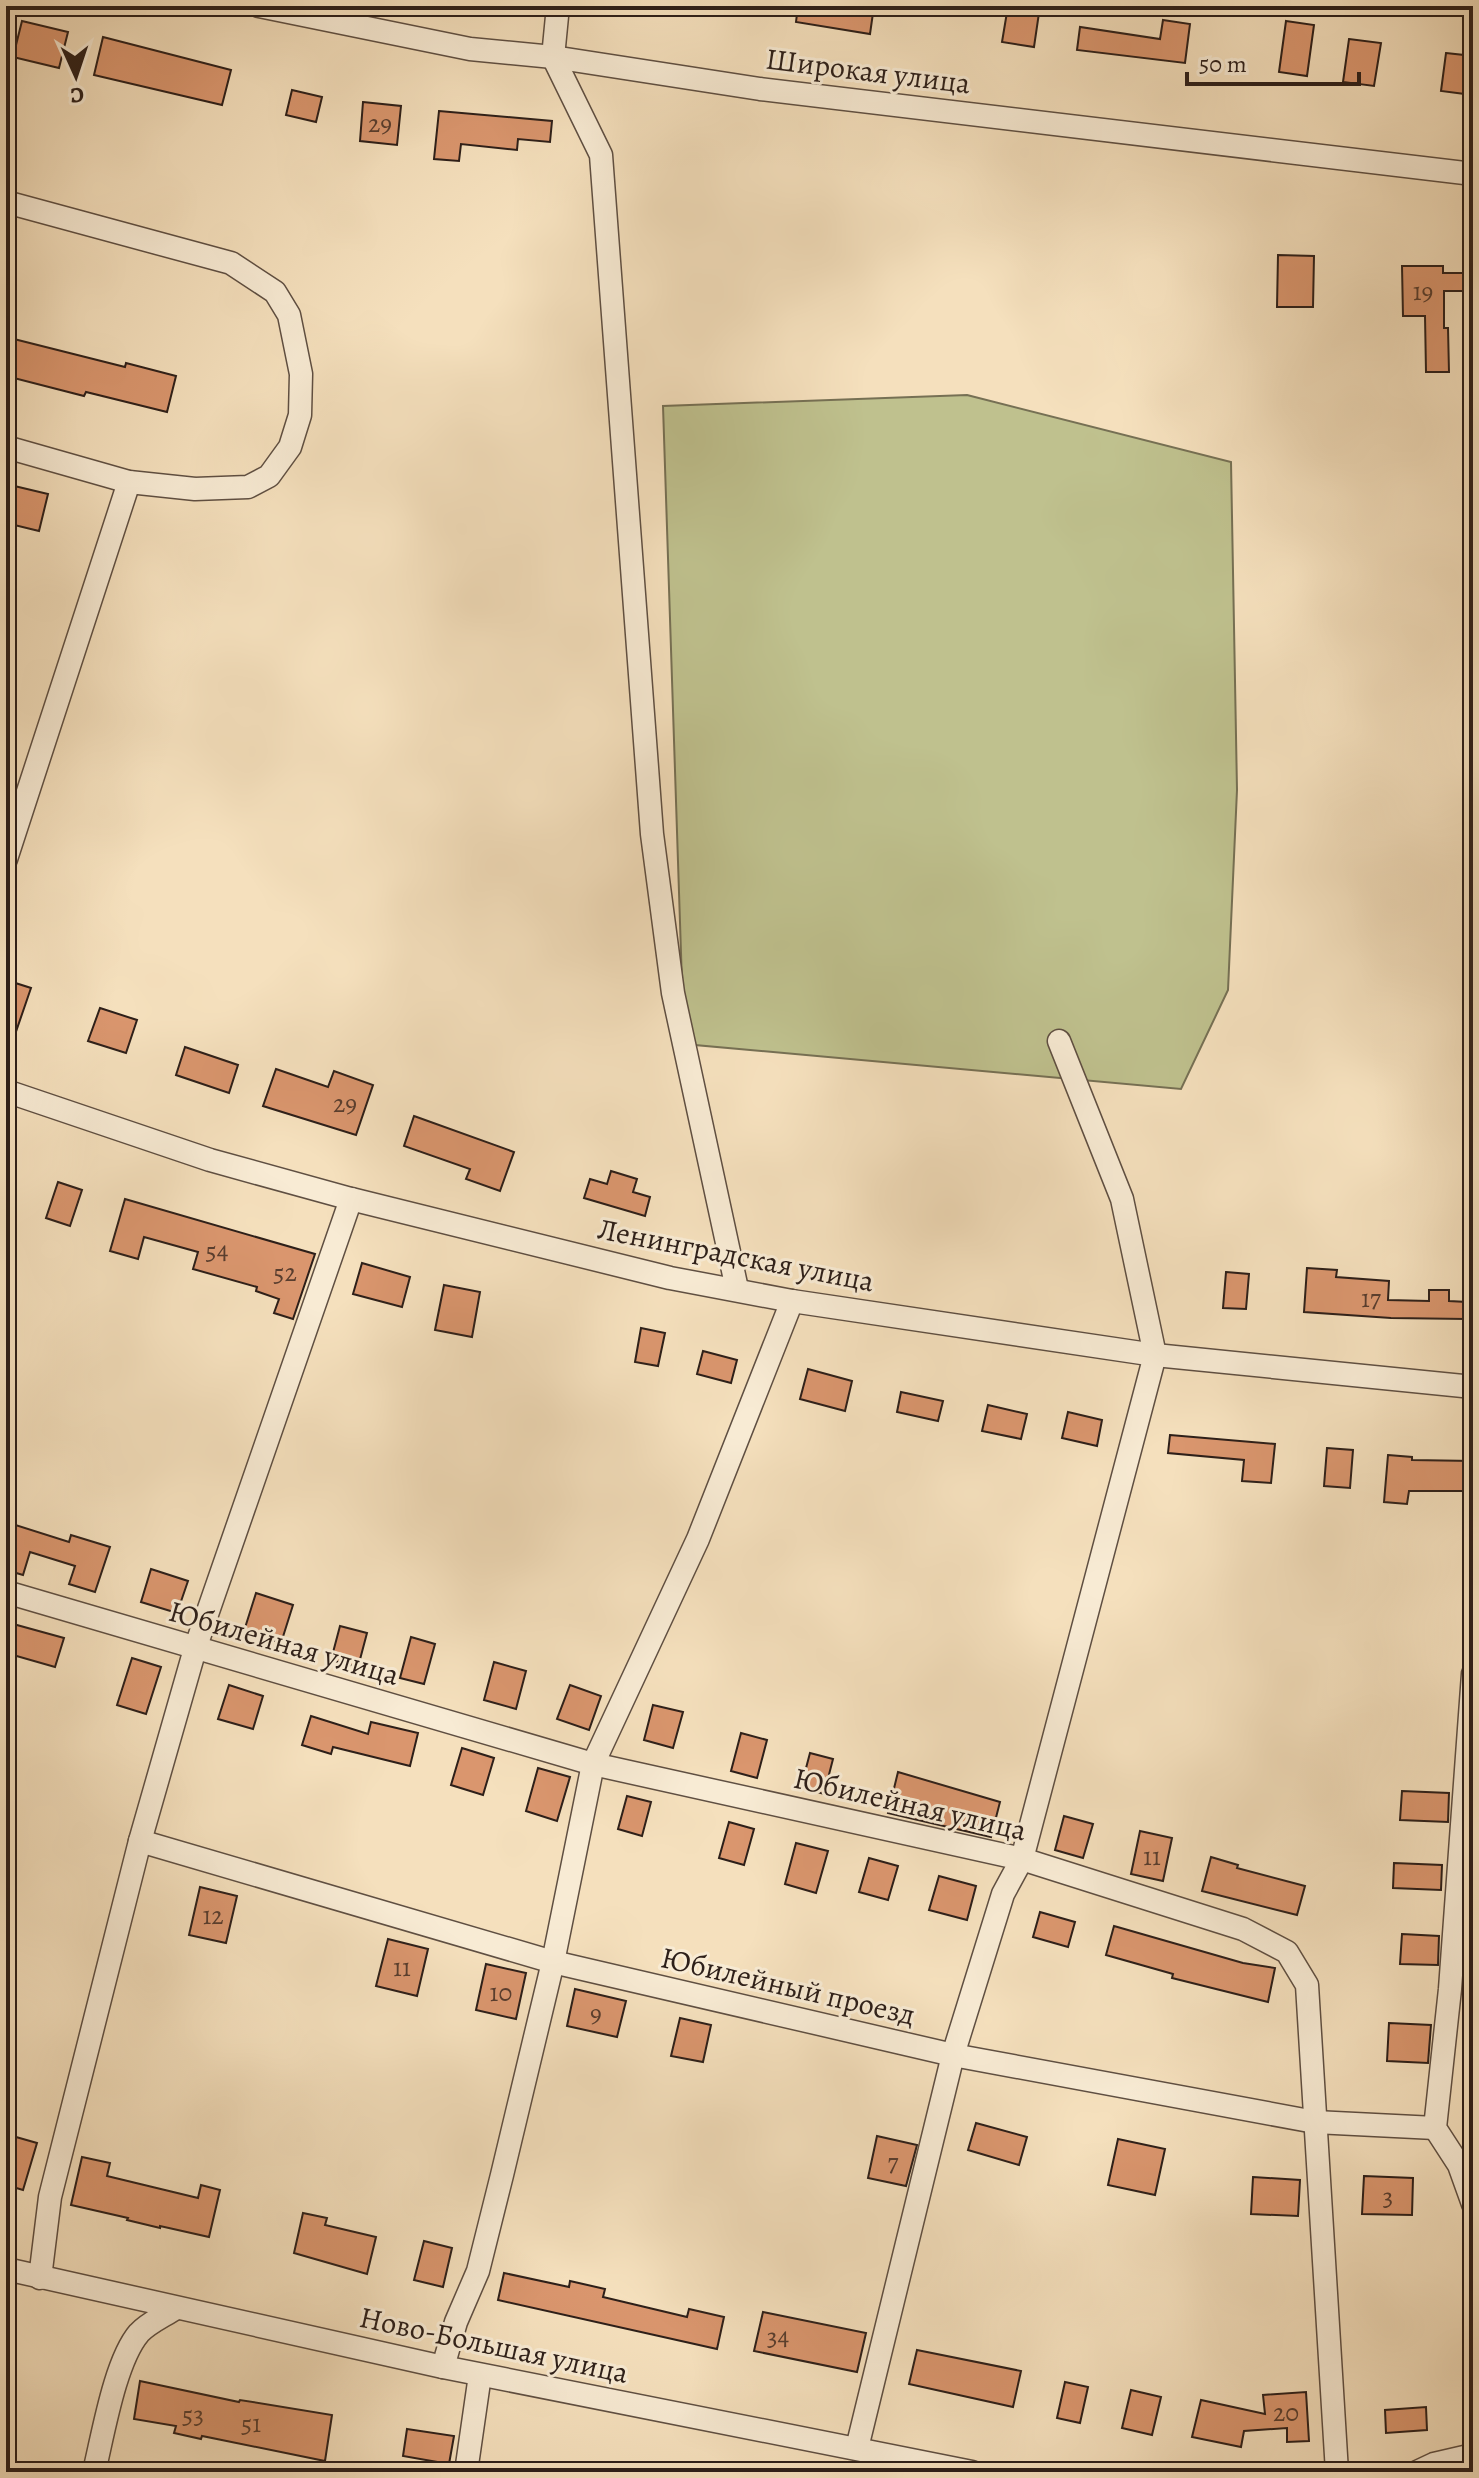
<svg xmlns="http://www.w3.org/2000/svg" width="1479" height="2478" font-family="Alegreya,serif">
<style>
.green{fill:#bfc18e;stroke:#767054;stroke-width:2}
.building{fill:#da966e;stroke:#2d1f19;stroke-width:2}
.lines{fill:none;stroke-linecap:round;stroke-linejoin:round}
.minor-casing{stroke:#5f4f42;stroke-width:25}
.minor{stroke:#f8ebd4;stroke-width:22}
.labels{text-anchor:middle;stroke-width:6;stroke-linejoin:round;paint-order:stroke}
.number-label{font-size:26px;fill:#583d2e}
.street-label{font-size:30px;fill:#2d1f19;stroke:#f8ebd4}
</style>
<rect width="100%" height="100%" fill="#f5e0bd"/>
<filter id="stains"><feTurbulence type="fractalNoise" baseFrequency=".0025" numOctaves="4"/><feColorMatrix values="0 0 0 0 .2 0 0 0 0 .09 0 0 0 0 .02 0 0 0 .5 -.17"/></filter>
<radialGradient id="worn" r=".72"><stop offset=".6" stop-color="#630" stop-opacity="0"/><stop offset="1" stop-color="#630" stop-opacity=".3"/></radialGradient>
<path class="green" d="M 967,395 L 1231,462 L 1237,790 L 1228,990 L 1181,1089 L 684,1044 L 663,406 Z"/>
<g class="building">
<path d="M 798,6 L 874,6 L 870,34 L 796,22 Z"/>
<path d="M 1008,6 L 1040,6 L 1034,47 L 1002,42 Z"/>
<path d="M 1163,20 L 1190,24 L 1185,63 L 1077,50 L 1080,27 L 1160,39 Z"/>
<path d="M 22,21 L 68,32 L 59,68 L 13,57 Z"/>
<path d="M 1286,21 L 1314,25 L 1307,76 L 1279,72 Z"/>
<path d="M 103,37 L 231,70 L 222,105 L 94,75 Z"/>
<path d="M 1349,39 L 1381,43 L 1374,86 L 1343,82 Z"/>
<path d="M 1446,53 L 1473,56 L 1473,95 L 1441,91 Z"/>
<path d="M 292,90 L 322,97 L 316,122 L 286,115 Z"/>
<path d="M 363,102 L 401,106 L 397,145 L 360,141 Z"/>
<path d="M 439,111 L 552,121 L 550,142 L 518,139 L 517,150 L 461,144 L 459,161 L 434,159 Z"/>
<path d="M 1278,255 L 1314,256 L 1313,307 L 1277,307 Z"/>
<path d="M 1402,266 L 1443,266 L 1443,273 L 1473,273 L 1473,291 L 1444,291 L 1444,328 L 1448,328 L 1449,372 L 1426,372 L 1425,316 L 1403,316 Z"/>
<path d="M 6,337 L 125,367 L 126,363 L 176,376 L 167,412 L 86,392 L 84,396 L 6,376 Z"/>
<path d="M 6,484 L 48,494 L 39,531 L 6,523 Z"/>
<path d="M 6,980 L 31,988 L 9,1052 L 6,1051 Z"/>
<path d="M 100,1008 L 137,1020 L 126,1053 L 88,1041 Z"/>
<path d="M 185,1047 L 238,1065 L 229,1093 L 176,1075 Z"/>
<path d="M 276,1069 L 328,1087 L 334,1071 L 373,1085 L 356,1135 L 263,1106 Z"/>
<path d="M 414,1116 L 514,1152 L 500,1191 L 466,1179 L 470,1169 L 404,1146 Z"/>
<path d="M 611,1171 L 637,1179 L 633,1192 L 650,1197 L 645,1216 L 584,1198 L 590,1179 L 607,1184 Z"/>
<path d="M 58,1182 L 82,1190 L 70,1226 L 46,1218 Z"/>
<path d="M 125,1199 L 315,1254 L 293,1319 L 274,1313 L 279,1299 L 256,1291 L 257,1287 L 193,1269 L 198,1252 L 144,1237 L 138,1259 L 110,1251 Z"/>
<path d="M 362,1263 L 410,1277 L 402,1307 L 353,1294 Z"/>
<path d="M 1307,1268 L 1337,1270 L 1336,1277 L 1389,1281 L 1388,1300 L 1429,1301 L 1429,1290 L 1449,1290 L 1449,1301 L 1467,1302 L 1466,1319 L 1391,1318 L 1304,1312 Z"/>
<path d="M 1226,1272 L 1249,1274 L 1246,1309 L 1223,1308 Z"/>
<path d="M 444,1285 L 480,1292 L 472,1337 L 435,1330 Z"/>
<path d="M 641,1328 L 665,1333 L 658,1366 L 635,1362 Z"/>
<path d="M 703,1351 L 737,1360 L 731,1383 L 697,1374 Z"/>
<path d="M 808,1369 L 852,1381 L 845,1411 L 800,1399 Z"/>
<path d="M 901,1392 L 943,1401 L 938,1421 L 897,1412 Z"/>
<path d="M 988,1405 L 1027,1414 L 1021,1439 L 982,1431 Z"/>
<path d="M 1068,1412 L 1102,1420 L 1097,1446 L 1062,1438 Z"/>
<path d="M 1170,1435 L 1275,1444 L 1271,1483 L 1242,1481 L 1244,1460 L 1168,1453 Z"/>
<path d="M 1327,1448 L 1353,1450 L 1350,1488 L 1324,1486 Z"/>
<path d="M 1388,1455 L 1412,1457 L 1412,1460 L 1473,1461 L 1473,1491 L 1409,1491 L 1407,1504 L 1384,1502 Z"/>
<path d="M 6,1522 L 69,1542 L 71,1535 L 110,1547 L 95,1592 L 69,1584 L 75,1566 L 30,1552 L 23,1575 L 6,1570 Z"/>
<path d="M 151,1569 L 188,1581 L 177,1613 L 141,1602 Z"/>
<path d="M 256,1593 L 293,1605 L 281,1643 L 244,1631 Z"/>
<path d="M 6,1622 L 64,1638 L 55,1667 L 6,1653 Z"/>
<path d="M 340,1626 L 367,1633 L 358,1667 L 331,1660 Z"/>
<path d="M 411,1637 L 435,1644 L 424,1684 L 400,1678 Z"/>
<path d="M 132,1658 L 161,1667 L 146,1714 L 117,1705 Z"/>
<path d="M 494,1662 L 526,1671 L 516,1709 L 484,1700 Z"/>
<path d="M 229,1685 L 263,1696 L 253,1729 L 218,1719 Z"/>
<path d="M 570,1685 L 601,1696 L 589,1730 L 557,1719 Z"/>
<path d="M 653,1705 L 683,1712 L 673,1748 L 644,1740 Z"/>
<path d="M 311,1716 L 368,1734 L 371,1722 L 418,1733 L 410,1766 L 333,1747 L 331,1754 L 302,1745 Z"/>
<path d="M 741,1733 L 767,1740 L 757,1778 L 731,1771 Z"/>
<path d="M 462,1748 L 494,1758 L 483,1795 L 451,1785 Z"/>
<path d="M 810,1753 L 833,1759 L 824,1794 L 801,1787 Z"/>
<path d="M 538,1768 L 570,1777 L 557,1821 L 526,1811 Z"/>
<path d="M 898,1772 L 1000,1802 L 991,1837 L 888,1813 Z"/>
<path d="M 1402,1791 L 1449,1793 L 1448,1822 L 1400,1820 Z"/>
<path d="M 627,1796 L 651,1802 L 642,1836 L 618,1829 Z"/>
<path d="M 1064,1816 L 1093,1824 L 1083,1858 L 1055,1850 Z"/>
<path d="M 729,1822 L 754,1829 L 744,1865 L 719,1858 Z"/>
<path d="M 1140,1831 L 1172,1838 L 1163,1881 L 1131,1874 Z"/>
<path d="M 796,1843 L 828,1851 L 816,1893 L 785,1884 Z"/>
<path d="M 1211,1857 L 1238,1865 L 1237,1868 L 1305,1886 L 1297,1915 L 1202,1891 Z"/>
<path d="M 869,1858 L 898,1866 L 888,1900 L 859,1892 Z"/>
<path d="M 1394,1863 L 1442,1865 L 1441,1890 L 1393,1888 Z"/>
<path d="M 939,1876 L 976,1886 L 967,1920 L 929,1910 Z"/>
<path d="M 200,1887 L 237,1896 L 226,1943 L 189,1935 Z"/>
<path d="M 1040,1912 L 1075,1922 L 1068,1947 L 1033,1937 Z"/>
<path d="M 1114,1926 L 1243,1963 L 1275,1968 L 1268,2002 L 1172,1978 L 1173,1974 L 1106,1955 Z"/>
<path d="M 1402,1934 L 1439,1936 L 1438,1965 L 1400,1964 Z"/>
<path d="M 388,1939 L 428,1949 L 417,1996 L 376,1986 Z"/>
<path d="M 486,1964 L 526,1973 L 516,2019 L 476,2010 Z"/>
<path d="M 575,1989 L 626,2001 L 617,2037 L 567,2026 Z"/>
<path d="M 680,2018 L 711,2025 L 703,2062 L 671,2056 Z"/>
<path d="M 1389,2023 L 1431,2025 L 1428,2063 L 1387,2061 Z"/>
<path d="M 976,2123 L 1027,2137 L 1019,2165 L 968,2150 Z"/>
<path d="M 9,2135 L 37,2143 L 23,2190 L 6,2185 L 6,2146 Z"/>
<path d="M 877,2136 L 917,2145 L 906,2186 L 868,2178 Z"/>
<path d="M 1118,2139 L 1165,2149 L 1155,2195 L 1108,2185 Z"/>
<path d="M 82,2157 L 110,2163 L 107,2176 L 198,2198 L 201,2185 L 220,2190 L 209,2237 L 160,2226 L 160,2228 L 127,2220 L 128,2218 L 71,2205 Z"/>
<path d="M 1364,2176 L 1413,2178 L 1412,2215 L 1362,2214 Z"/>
<path d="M 1253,2177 L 1300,2180 L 1298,2216 L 1251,2214 Z"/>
<path d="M 303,2213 L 327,2218 L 325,2225 L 376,2237 L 367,2274 L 294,2253 Z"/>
<path d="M 424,2241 L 452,2248 L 443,2287 L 414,2280 Z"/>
<path d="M 504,2273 L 569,2287 L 570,2281 L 605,2289 L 603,2297 L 687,2317 L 689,2309 L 724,2317 L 717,2349 L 498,2300 Z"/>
<path d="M 763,2312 L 866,2333 L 857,2372 L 754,2351 Z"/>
<path d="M 917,2350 L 1021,2371 L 1013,2407 L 909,2384 Z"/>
<path d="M 140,2381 L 239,2402 L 240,2400 L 332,2415 L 325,2461 L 202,2436 L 201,2439 L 174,2433 L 176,2426 L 134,2419 Z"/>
<path d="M 1065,2382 L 1088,2387 L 1080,2423 L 1057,2418 Z"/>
<path d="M 1131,2390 L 1161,2397 L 1152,2435 L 1122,2428 Z"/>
<path d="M 1306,2392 L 1309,2441 L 1287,2442 L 1287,2428 L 1244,2431 L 1241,2447 L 1192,2437 L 1201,2400 L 1265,2414 L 1263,2395 Z"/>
<path d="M 1426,2407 L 1427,2430 L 1386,2433 L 1385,2410 Z"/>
<path d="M 407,2429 L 454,2436 L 449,2464 L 403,2456 Z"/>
</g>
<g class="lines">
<defs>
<g id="minor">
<path d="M 259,6 L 470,49 L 553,57 L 760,89 L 1473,174"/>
<path d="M 558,6 L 553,57 L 601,155 L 652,834 L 673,993 L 737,1289"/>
<path d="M 6,202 L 231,263 L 275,292 L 289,315 L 301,374 L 300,415 L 290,447 L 269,476 L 248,487 L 195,489 L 129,482 L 6,447"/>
<path d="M 6,859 L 129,482"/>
<path d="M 6,1091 L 210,1160 L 351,1199 L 670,1278 L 792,1301 L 1155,1355 L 1473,1387"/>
<path d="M 6,1592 L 593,1764 L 1022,1859 L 1243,1929 L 1287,1952 L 1307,1985 L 1337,2472"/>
<path d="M 1473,1674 L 1450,1989 L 1435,2128 L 1459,2165 L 1473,2204"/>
<path d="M 140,1841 L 553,1962 L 953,2055 L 1315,2122 L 1435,2128"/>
<path d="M 6,2269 L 443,2367 L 972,2472"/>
<path d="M 40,2278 L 50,2197 L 140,1841 L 195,1649 L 351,1199"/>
<path d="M 443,2367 L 456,2322 L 478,2271 L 502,2175 L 553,1962 L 593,1764 L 698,1539 L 792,1301"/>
<path d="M 857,2448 L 953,2055 L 1003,1894 L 1022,1859 L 1155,1355 L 1122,1199 L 1059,1041"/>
<path d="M 94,2472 C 103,2435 115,2361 139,2333 C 148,2323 164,2316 176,2308"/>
<path d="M 466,2472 L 480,2375"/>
<path d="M 1417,2472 L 1434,2464 L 1473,2455"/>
</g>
</defs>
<use href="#minor" class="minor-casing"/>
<use href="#minor" class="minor"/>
</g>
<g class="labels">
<g class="number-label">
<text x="380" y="132">29</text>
<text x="1423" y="300">19</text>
<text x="345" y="1112">29</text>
<text x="217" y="1259">54</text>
<text x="285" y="1281">52</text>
<text x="1371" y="1307">17</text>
<text x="1152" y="1865">11</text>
<text x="213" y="1924">12</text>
<text x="402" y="1976">11</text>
<text x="501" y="2001">10</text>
<text x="596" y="2022">9</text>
<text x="893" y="2171">7</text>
<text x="1388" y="2205">3</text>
<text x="778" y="2345">34</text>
<text x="1286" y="2421">20</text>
<text x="193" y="2423">53</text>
<text x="251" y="2432">51</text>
</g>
<g class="street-label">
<text transform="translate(868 71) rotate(7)" y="10">Широкая улица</text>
<text transform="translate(736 1255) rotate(11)" y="10">Ленинградская улица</text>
<text transform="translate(284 1643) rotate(16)" y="10">Юбилейная улица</text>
<text transform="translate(910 1804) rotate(13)" y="10">Юбилейная улица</text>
<text transform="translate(788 1986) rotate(13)" y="10">Юбилейный проезд</text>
<text transform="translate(494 2345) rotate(12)" y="10">Ново-Большая улица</text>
</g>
</g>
<rect width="1479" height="2478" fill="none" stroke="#f5e0bd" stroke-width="32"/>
<rect x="8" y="8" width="1463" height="2462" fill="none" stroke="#2d1f19" stroke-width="4"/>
<rect x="16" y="16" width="1447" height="2446" fill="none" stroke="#2d1f19" stroke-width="2"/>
<g transform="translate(76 76) rotate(177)" stroke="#f8ebd4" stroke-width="6" paint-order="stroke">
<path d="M0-6L14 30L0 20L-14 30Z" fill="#2d1f19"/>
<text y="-12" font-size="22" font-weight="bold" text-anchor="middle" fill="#2d1f19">С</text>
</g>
<path d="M1187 72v12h172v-12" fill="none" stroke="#2d1f19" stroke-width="4"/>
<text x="1199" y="72" font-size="24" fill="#2d1f19" stroke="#f8ebd4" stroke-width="6" paint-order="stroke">50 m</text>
<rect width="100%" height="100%" filter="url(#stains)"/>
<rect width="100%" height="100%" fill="url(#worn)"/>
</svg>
